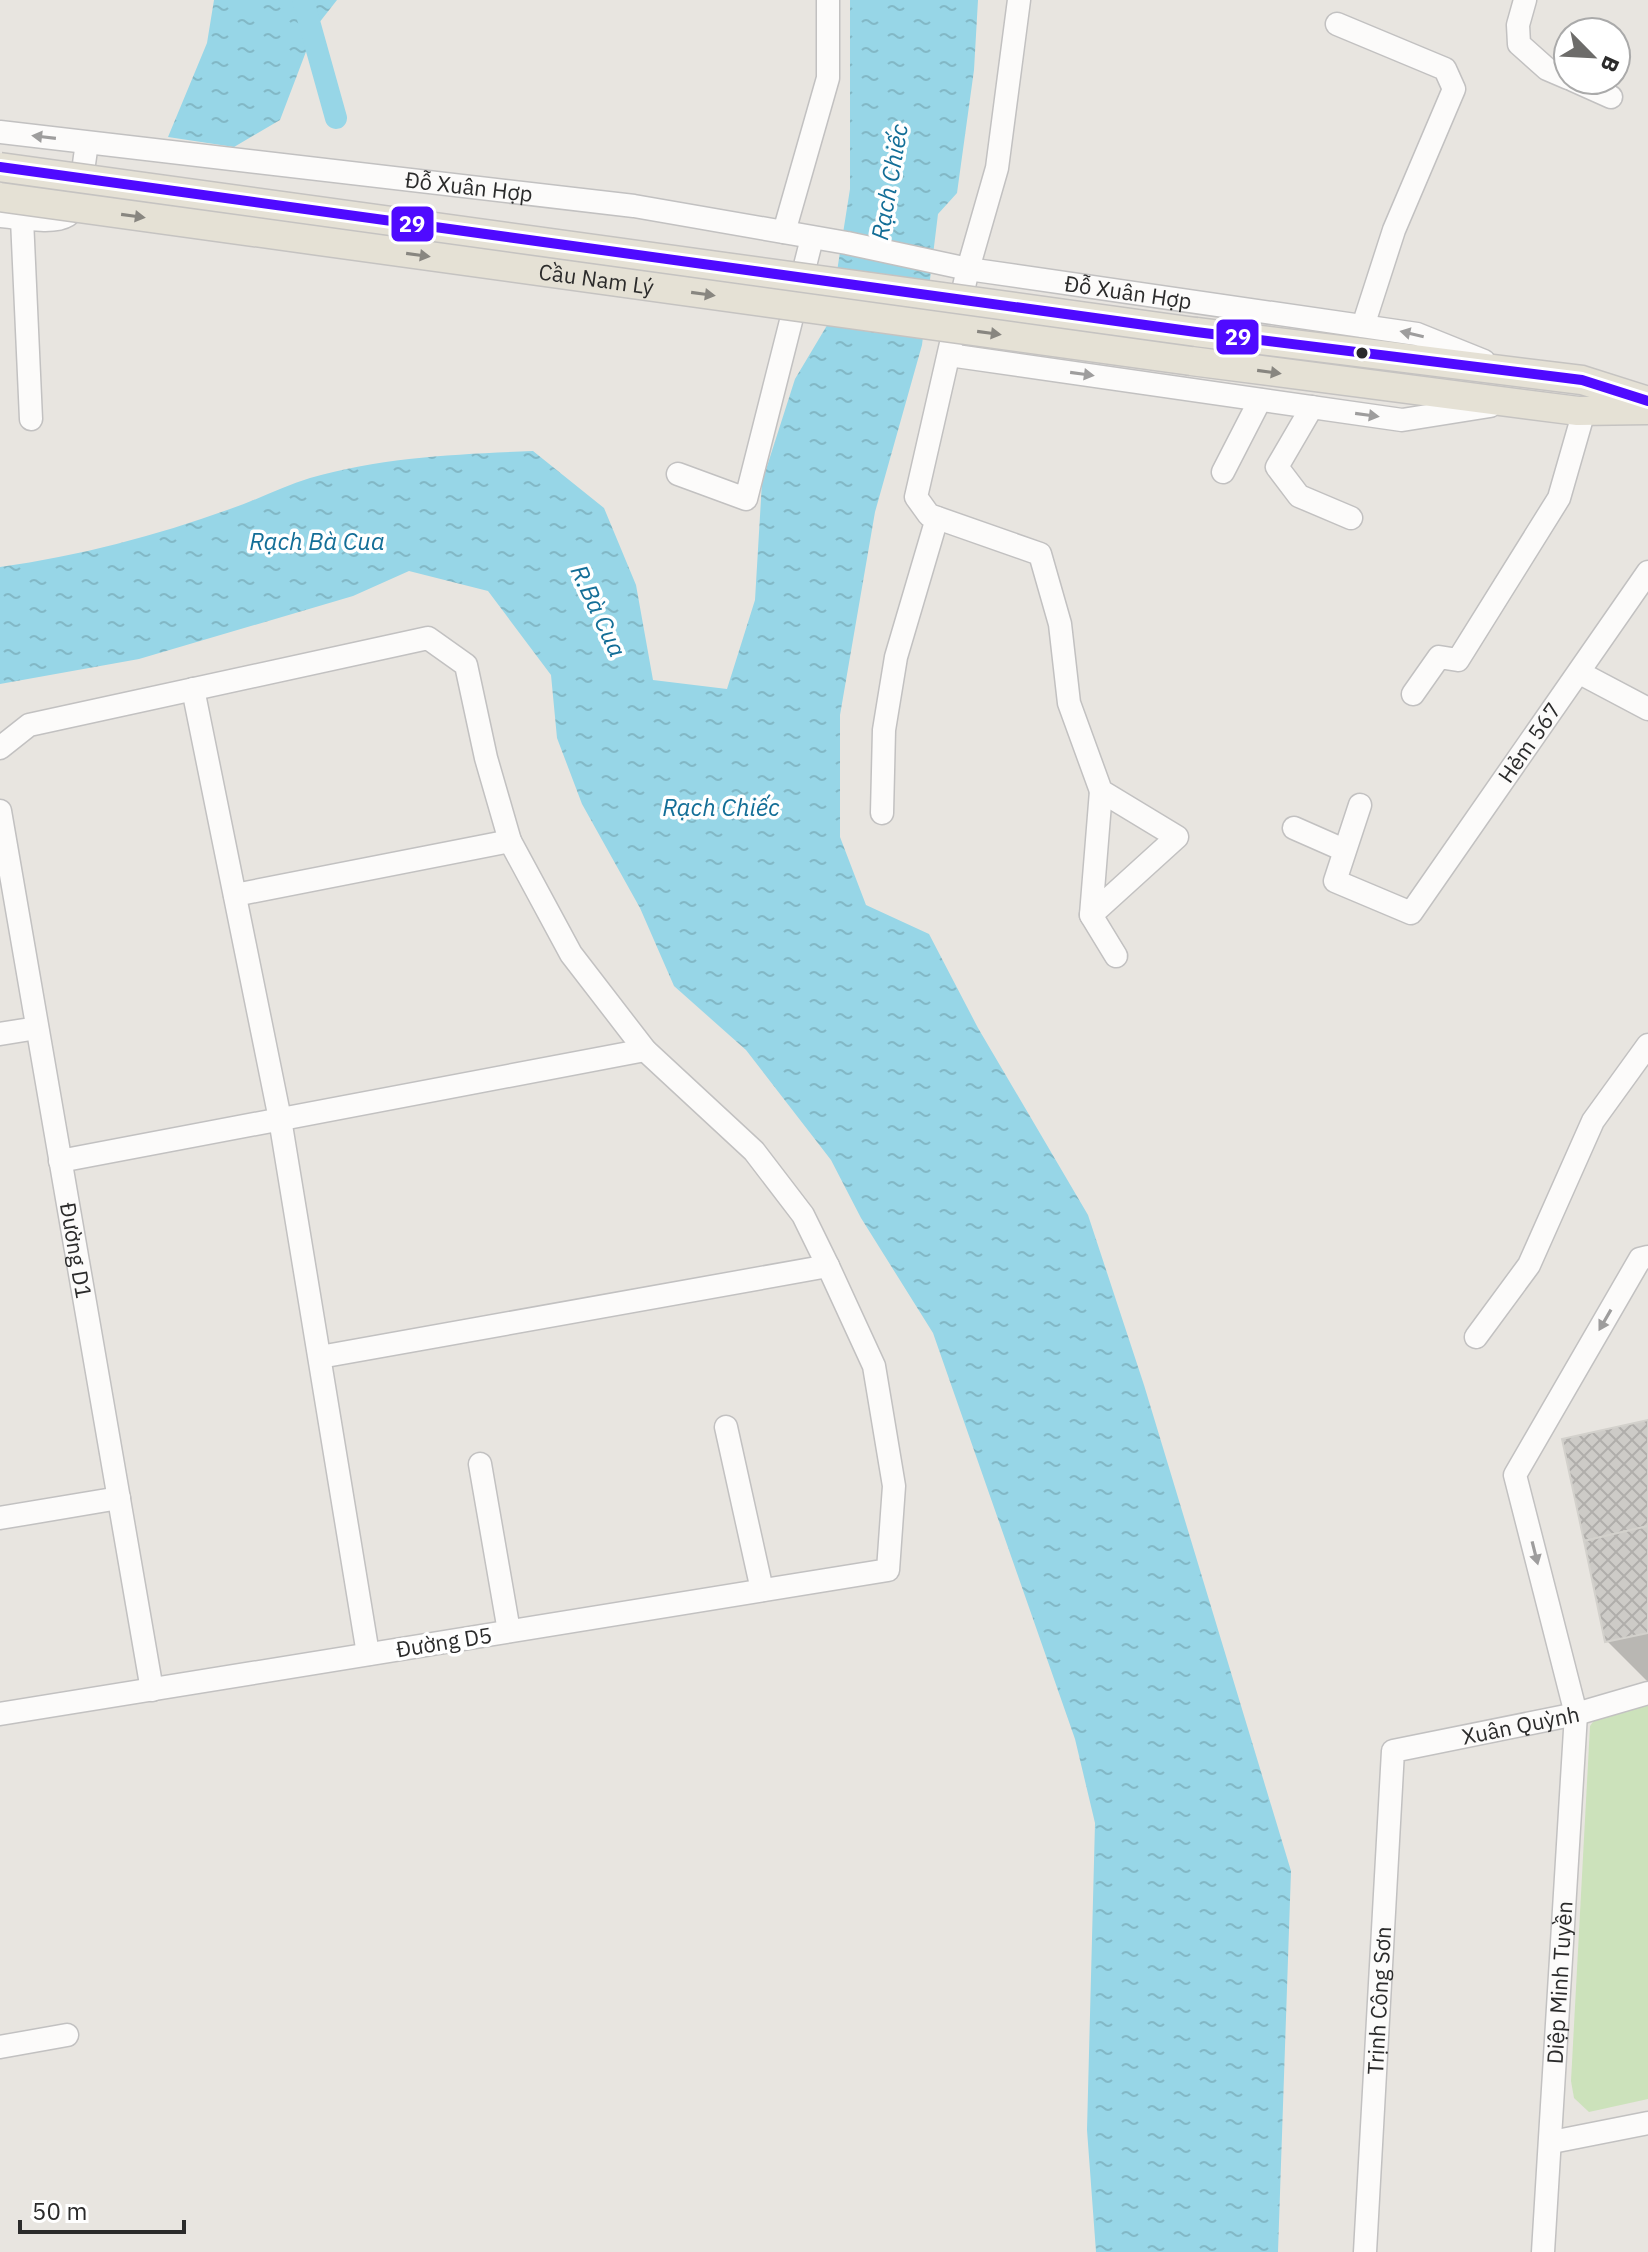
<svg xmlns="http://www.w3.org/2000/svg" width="1648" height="2252" font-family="'IBM Plex Sans',sans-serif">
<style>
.park{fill:#cce2bb}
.water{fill:url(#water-ripples)}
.shadow{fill:#0003}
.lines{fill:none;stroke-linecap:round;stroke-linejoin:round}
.canal{stroke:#97d6e7;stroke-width:22}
.building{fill:url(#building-cross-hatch);stroke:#d3d1cc;stroke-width:2}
.minor-casing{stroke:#c2c1c1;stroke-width:25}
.major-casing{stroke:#c5c3c1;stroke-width:31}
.minor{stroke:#fcfbfa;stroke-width:22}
.major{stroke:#e5e1d5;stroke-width:28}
.major-bridge-casing{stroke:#c5c3c1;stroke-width:31;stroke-linecap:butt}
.major-bridge{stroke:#e5e1d5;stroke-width:28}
.bus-1-casing{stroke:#fff;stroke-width:16}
.bus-1{stroke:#4f0aff;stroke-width:10}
.oneway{fill:#9e9d9d}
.oneway2{fill:#888680}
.bus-dot{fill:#2b2b2b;stroke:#fff;stroke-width:3}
.labels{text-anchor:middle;stroke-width:7;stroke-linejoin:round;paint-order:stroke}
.street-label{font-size:22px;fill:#2b2b2b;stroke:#fff}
.water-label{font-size:24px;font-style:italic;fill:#136e97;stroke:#fff}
.line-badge{stroke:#fff;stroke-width:3}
.badge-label{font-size:22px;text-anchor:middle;font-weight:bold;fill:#fff}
</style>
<defs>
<pattern id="water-ripples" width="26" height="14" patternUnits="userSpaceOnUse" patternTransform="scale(2)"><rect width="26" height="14" fill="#97d6e7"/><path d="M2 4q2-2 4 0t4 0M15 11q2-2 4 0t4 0" fill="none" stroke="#82b8c6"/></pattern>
<pattern id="building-cross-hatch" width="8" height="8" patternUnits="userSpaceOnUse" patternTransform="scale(2)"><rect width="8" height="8" fill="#cdcbc7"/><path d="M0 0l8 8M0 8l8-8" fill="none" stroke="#b0aeab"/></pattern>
</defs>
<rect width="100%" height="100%" fill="#e8e5e0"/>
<path class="park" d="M 1648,1698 L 1648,2099 L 1589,2112 L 1574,2098 L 1571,2081 L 1590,1726 L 1601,1711 Z"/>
<g class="water">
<path d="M 214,0 L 337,0 L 315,28 L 280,120 L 234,147 L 168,137 L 207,43 Z"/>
<path d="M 850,0 L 978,0 L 974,70 L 957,193 L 938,214 L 922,345 L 875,512 L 840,715 L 840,837 L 866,905 L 929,934 L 978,1028 L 1088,1215 L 1144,1385 L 1291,1871 L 1278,2252 L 1096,2252 L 1087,2130 L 1095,1823 L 1075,1739 L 933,1333 L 861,1218 L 831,1160 L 746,1050 L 674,986 L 640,908 L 582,804 L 557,738 L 551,675 L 488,591 L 409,571 L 353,596 L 139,659 L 0,684 L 0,567 C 79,556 155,536 230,509 C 257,500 283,486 310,478 C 382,457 459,454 533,451 L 604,508 L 636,585 L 653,680 L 727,689 L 755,600 L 762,482 L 795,379 L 829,322 L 850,189 Z"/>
</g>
<path class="shadow" d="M 1648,1422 L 1648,1682 L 1607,1641 Z"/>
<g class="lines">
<path class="canal" d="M 303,0 L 336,118"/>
</g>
<g class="building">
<path d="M 1648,1420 L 1648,1526 L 1584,1541 L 1562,1439 Z"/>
<path d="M 1648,1526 L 1648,1633 L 1605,1642 L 1584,1541 Z"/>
</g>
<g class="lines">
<defs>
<g id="minor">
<path d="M 1019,0 L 997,168 L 968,269 L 916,497 L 929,515 L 1040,554 L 1060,624 L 1069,703 L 1101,791 L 1177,837 L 1091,915"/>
<path d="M 1525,0 L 1518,25 L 1519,44 L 1547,69 L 1568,78"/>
<path d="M 1337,24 L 1445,69 L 1454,89 L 1394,230 L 1363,326"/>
<path d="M 1573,80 L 1611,97"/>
<path id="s1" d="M 0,132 L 634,206 L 847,243 L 968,269 L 1417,334 L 1484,361"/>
<path d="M 0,216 C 84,226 75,222 87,143"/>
<path d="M 22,219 L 31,419"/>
<path d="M 784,232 L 828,78 L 828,0"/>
<path d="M 949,355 L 1402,420 L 1490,406"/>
<path d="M 1312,407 L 1277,467 L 1299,496 L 1351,518"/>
<path d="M 1223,472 L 1260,400"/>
<path d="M 678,474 L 746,499 L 812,238"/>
<path d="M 1580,673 L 1648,709"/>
<path d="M 193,689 L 280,1119 L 368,1654"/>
<path d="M 1413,694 L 1439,657 L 1458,660 L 1559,498 L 1584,411"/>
<path d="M 0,748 L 29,725 L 428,638 L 466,665 L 486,758 L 510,841 L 571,954 L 645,1050 L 754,1151 L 803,1215 L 828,1266 L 874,1366 L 894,1486 L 888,1570 L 0,1714"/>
<path d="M 1101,791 L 1091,915 L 1116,956"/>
<path id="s2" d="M 1360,805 L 1335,881 L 1411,913 L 1648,572"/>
<path id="s3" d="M 0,811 L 152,1690"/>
<path d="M 882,813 L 884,730 L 896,657 L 937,518"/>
<path d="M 1294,828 L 1344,850"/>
<path d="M 235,895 L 510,841"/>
<path d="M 0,1034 L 37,1028"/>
<path d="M 60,1161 L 645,1050"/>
<path d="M 1476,1337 L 1529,1265 L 1593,1121 L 1648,1045"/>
<path d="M 320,1357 L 828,1266"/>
<path d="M 726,1427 L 762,1590"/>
<path d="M 480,1464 L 509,1631"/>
<path d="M 0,1518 L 119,1498"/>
<path d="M 0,2047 L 67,2035"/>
<path d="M 1552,2142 L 1648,2123"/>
<path id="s4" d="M 1365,2252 L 1393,1751 L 1576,1714 L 1648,1693"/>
<path id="s5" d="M 1543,2252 L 1576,1714 L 1515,1475 L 1640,1259 L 1648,1257"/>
</g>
<g id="major">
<path d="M 1196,332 L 1582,380 L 1648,401"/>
<path d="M 1191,361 L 1578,411 L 1648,410"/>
</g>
</defs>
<use href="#minor" class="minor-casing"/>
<use href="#major" class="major-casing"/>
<use href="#minor" class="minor"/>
<use href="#major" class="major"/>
<defs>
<g id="major-bridge">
<path d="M 0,167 L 1196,332"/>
<path id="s6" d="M 0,197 L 1191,361"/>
</g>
</defs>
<use href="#major-bridge" class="major-bridge-casing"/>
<use href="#major-bridge" class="major-bridge"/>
<defs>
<path id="bus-1" d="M 0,167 L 1196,332 L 1582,380 L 1648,401"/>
</defs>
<use href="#bus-1" class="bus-1-casing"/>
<use href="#bus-1" class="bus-1"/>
</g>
<defs><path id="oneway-solid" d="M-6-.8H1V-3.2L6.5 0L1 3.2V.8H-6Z" transform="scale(2)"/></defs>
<g class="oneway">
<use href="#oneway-solid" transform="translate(44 137) rotate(-173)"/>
<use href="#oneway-solid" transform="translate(1412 334) rotate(-167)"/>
<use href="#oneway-solid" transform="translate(1082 374) rotate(8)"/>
<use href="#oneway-solid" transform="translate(1367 415) rotate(8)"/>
<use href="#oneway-solid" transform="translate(1605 1320) rotate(120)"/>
<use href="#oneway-solid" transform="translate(1535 1553) rotate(76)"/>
</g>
<g class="oneway2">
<use href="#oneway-solid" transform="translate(133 216) rotate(8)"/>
<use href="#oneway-solid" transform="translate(418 255) rotate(8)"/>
<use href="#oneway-solid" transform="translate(703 294) rotate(8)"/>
<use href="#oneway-solid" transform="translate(989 333) rotate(8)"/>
<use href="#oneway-solid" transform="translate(1269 372) rotate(8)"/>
</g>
<circle class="bus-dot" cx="1362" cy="353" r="7"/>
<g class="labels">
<g class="street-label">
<text dy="8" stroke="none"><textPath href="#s1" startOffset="472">Đỗ Xuân Hợp</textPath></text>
<text dy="8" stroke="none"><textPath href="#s6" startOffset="602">Cầu Nam Lý</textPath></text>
<text dy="8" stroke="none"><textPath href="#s1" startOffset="1140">Đỗ Xuân Hợp</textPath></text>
<text dy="8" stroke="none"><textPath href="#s2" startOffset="370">Hẻm 567</textPath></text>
<text dy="8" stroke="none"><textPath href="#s3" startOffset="446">Đường D1</textPath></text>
<text transform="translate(444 1642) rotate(-9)" y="8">Đường D5</text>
<text dy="8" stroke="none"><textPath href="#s4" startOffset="632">Xuân Quỳnh</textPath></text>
<text dy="8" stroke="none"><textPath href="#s5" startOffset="270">Diệp Minh Tuyền</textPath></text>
<text dy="8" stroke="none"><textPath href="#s4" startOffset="252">Trịnh Công Sơn</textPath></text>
</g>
<g class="water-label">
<text transform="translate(890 182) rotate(-80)" y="8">Rạch Chiếc</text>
<text x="317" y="550">Rạch Bà Cua</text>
<text transform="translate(598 611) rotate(65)" y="8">R.Bà Cua</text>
<text x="721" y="816">Rạch Chiếc</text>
</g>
</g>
<g class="line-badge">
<rect x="390" y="205" width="45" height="38" rx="8" fill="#4f0aff"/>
<rect x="1215" y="318" width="45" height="38" rx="8" fill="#4f0aff"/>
</g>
<g class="badge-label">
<text x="412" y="232">29</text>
<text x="1238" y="345">29</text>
</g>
<g transform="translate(1592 56) rotate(114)"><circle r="38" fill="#ffffff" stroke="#aaaaaa" stroke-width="2"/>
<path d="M0-6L14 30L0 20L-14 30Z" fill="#6d6c6a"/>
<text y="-12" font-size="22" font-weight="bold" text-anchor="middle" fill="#2b2b2b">B</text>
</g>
<path d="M20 2220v12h164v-12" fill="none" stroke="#2b2b2b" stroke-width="4"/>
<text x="32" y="2220" font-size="24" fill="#2b2b2b" stroke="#ffffff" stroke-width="6" paint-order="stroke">50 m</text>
</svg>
